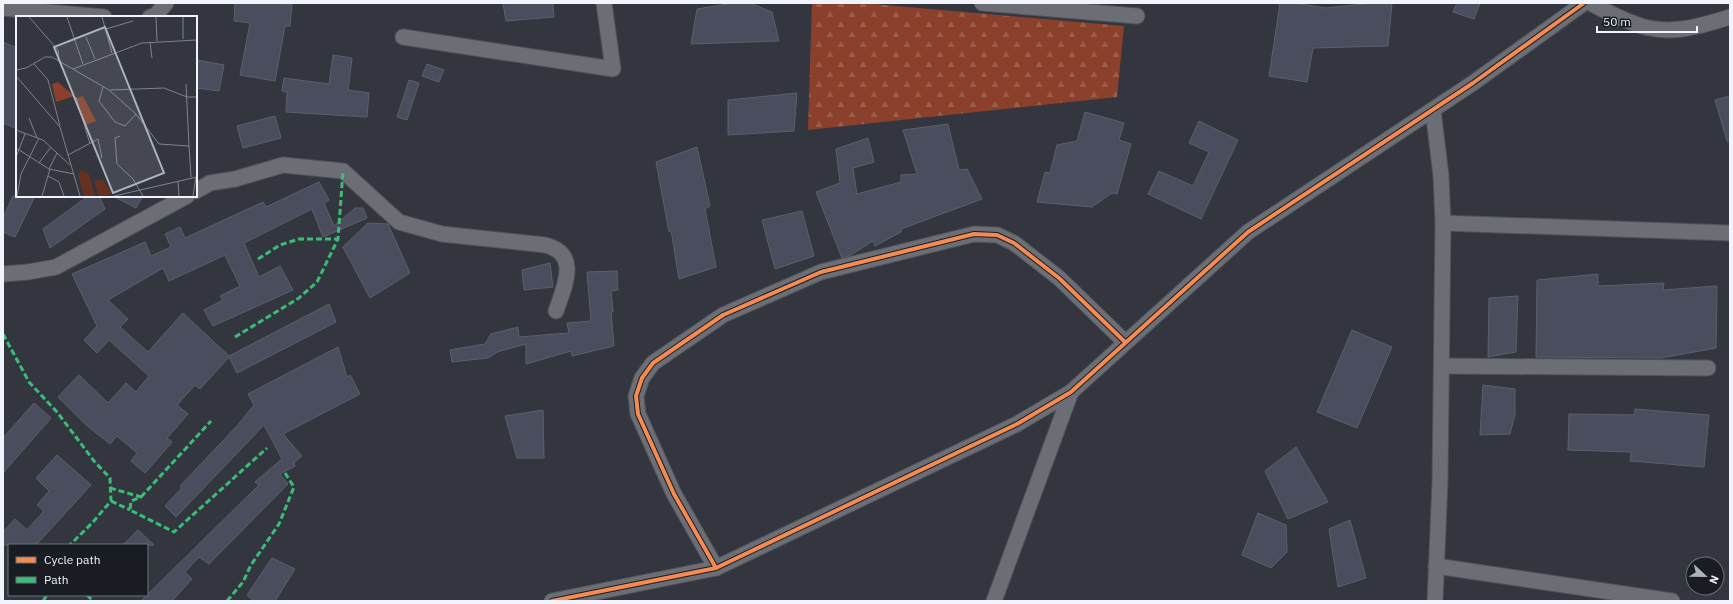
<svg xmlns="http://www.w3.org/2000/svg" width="1733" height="604" font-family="'IBM Plex Sans',sans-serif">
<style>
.forest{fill:url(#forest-firs)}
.building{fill:#494d5e;stroke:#5d6068}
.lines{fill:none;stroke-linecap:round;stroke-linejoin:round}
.minor-casing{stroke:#4f5259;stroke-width:17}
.minor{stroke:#6c6e76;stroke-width:15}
.quiet{stroke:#3abd76;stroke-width:3;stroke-dasharray:6 3;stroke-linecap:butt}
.cycleway-casing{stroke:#191c23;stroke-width:6}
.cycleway{stroke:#f68b52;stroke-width:4}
.inset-road{fill:none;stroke:#7f828b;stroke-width:1}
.view{fill:#aeb2ba;fill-opacity:0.15;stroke:#aeb2ba;stroke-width:2}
.inset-edge{fill:none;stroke:#f1f4fd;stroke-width:2}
</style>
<defs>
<pattern id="forest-firs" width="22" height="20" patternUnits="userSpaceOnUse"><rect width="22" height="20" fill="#8a402a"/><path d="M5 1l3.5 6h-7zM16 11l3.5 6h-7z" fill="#9b5c4a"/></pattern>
</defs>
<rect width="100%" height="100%" fill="#33363f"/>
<path class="forest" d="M 812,3 L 863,3 L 1124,26 L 1117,97 L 808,130 Z"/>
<g class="building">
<path d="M 235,3 L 292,4 L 290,26 L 285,26 L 275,81 L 240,75 L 250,23 L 234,21 Z"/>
<path d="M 503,3 L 553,3 L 554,17 L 506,21 Z"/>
<path d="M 735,3 L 750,3 L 772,12 L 779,41 L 691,44 L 697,9 Z"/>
<path d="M 1280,3 L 1294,3 L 1326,8 L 1373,3 L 1392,3 L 1388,46 L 1313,48 L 1307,82 L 1269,76 Z"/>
<path d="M 1457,3 L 1480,3 L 1474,19 L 1453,12 Z"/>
<path d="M 3,42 L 17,48 L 17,129 L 3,123 Z"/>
<path d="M 333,55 L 352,58 L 348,90 L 369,93 L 367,117 L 286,112 L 287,92 L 282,91 L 284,78 L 329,84 Z"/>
<path d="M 198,60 L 224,65 L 219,91 L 196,88 Z"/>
<path d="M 427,64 L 444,70 L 439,82 L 422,76 Z"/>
<path d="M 409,80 L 419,83 L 407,120 L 397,117 Z"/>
<path d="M 797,93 L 794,131 L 728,135 L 728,100 Z"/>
<path d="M 1730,96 L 1730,141 L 1727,141 L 1715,100 Z"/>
<path d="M 1085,112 L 1124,123 L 1119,140 L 1131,144 L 1117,194 L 1112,193 L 1092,207 L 1037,202 L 1045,172 L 1050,173 L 1057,145 L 1077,141 Z"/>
<path d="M 275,116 L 281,138 L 243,148 L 237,126 Z"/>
<path d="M 1199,121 L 1238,140 L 1201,219 L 1148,194 L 1159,171 L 1193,186 L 1209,152 L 1189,143 Z"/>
<path d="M 948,124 L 959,170 L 967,169 L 982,199 L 901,229 L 901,232 L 875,246 L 873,241 L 849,256 L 842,258 L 816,192 L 840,183 L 836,149 L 868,138 L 874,162 L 853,168 L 857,194 L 901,182 L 901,175 L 917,174 L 903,130 Z"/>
<path d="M 697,147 L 710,206 L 705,209 L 716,267 L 679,279 L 671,230 L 669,232 L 656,162 Z"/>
<path d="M 319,182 L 329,200 L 324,203 L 334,226 L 355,208 L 363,208 L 367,218 L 323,237 L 312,209 L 244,243 L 259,277 L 280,266 L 293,290 L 213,326 L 204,310 L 223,300 L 220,296 L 240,286 L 225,255 L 169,281 L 163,268 L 108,300 L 128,319 L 120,327 L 148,352 L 183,313 L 229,356 L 329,304 L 336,322 L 237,373 L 229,357 L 200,389 L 195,385 L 177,405 L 188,414 L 167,438 L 172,442 L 145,473 L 131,461 L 137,453 L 117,436 L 110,444 L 85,424 L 58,397 L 79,375 L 108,403 L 126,383 L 136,392 L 149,376 L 109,340 L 97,353 L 84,340 L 97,326 L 72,274 L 145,242 L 151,256 L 171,247 L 165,234 L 180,227 L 185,238 L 263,202 L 266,207 Z"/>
<path d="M 13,196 L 35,196 L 15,237 L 3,232 L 3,218 Z"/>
<path d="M 88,196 L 99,196 L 105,209 L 50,248 L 43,229 Z"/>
<path d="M 113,196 L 143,196 L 136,208 Z"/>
<path d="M 802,211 L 814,256 L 775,269 L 762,220 Z"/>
<path d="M 368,223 L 388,224 L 410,273 L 370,298 L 343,247 Z"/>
<path d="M 550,263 L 553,287 L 524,290 L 522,270 Z"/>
<path d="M 617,271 L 618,290 L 611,291 L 613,312 L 611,312 L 614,346 L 572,356 L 571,351 L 526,364 L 526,344 L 497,352 L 488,358 L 452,362 L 450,350 L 485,344 L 491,334 L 518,327 L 519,337 L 569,333 L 567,323 L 591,321 L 587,272 Z"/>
<path d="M 1598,274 L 1598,286 L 1664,283 L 1663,290 L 1717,286 L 1716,348 L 1661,358 L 1536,357 L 1537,280 Z"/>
<path d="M 1518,296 L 1516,352 L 1488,357 L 1489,298 Z"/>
<path d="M 1352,330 L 1392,347 L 1357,428 L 1317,412 Z"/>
<path d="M 338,347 L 347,377 L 350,375 L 360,394 L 283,434 L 302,456 L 294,463 L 295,466 L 280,474 L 288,484 L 209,564 L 199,557 L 185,572 L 192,579 L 172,601 L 141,601 L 261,483 L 258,485 L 255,482 L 282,459 L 264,425 L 176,517 L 165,506 L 182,488 L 180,486 L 237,426 L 254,405 L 248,394 Z"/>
<path d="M 1483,385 L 1515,389 L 1515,414 L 1510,434 L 1480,435 Z"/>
<path d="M 34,403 L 51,418 L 3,473 L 3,438 Z"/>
<path d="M 1635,409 L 1709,415 L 1704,467 L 1630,461 L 1631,452 L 1568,450 L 1569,414 L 1634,415 Z"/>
<path d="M 543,410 L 544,458 L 517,458 L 505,416 Z"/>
<path d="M 1296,447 L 1328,502 L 1288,519 L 1265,471 Z"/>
<path d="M 57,455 L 91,485 L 36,545 L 3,545 L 3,532 L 15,519 L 27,530 L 44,511 L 37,505 L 49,491 L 36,478 Z"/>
<path d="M 1258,513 L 1286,525 L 1287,552 L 1271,568 L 1242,555 Z"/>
<path d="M 1350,520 L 1366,578 L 1338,587 L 1329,529 Z"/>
<path d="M 138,530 L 154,545 L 123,545 Z"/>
<path d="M 272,558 L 295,569 L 275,601 L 254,601 L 247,595 Z"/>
</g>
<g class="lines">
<defs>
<g id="minor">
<path d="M 982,3 L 1137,16"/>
<path d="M 1590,3 C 1604,10 1618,18 1633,23 C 1665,37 1698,27 1730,17"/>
<path d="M 3,8 L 104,17"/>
<path d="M 150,17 L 156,15 L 166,3"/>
<path d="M 403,37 L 613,69 L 604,3"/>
<path d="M 1433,110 L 1441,176 L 1443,223 L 1440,481 L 1435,601"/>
<path d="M 196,191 L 210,183 L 235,179 L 283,165 L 343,171 L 399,222 L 442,234 L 545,245 C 581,254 564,287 556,311"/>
<path d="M 1443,223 L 1730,233"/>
<path d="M 3,274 L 28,272 L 56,267 L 187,196"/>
<path d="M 1442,366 L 1708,368"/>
<path d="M 1436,566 L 1672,601"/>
<path d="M 716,568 L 674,494 L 638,414 L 636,396 L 642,378 L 653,363 L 723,315 L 821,272 L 974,234 L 997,235 L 1014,243 L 1059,278 L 1125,342"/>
<path d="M 552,601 L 716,568 L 1017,424 L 1071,392 L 1248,232 L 1473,83 L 1584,3"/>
<path d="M 994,601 L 1071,392"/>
</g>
</defs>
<use href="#minor" class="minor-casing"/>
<use href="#minor" class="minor"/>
<g class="quiet">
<path d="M 258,259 L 280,245 L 299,239 L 338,239"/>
<path d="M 3,334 L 29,382 L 57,412 L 94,461 L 110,478 L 111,501 L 93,522 L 70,545"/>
<path d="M 235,337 L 299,298 L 317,282 L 338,239 L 343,171"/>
<path d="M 110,488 L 141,497 L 131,501 L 130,510 L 174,532 L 267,448"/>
<path d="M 141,497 L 211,421"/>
<path d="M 111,501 L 130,510"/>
<path d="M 87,595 L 93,601"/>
<path d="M 43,601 L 47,595"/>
<path d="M 227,601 L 243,582 L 251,565 L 279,524 L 294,487 L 285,473"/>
</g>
<defs>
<g id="cycleway">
<path d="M 716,568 L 674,494 L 638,414 L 636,396 L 642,378 L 653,363 L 723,315 L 821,272 L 974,234 L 997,235 L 1014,243 L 1059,278 L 1125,342"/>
<path d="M 552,601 L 716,568 L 1017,424 L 1071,392 L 1248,232 L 1473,83 L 1584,3"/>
</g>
</defs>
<use href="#cycleway" class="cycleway-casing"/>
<use href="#cycleway" class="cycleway"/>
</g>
<g transform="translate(16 16)">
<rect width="181" height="181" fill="#33363f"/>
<path d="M 42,66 L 58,80 L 40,86 L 36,68 ZM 67,80 L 80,105 L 69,109 L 61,82 Z" fill="#8a402a"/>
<path d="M 64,154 L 73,158 L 79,180 L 68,180 L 62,159 ZM 87,163 L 96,178 L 83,180 L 78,165 Z" fill="#673121"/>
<path class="inset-road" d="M 13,1 L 42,34 L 43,44M 51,1 L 67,48M 86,1 L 96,37M 140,1 L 141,25M 167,1 L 167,23M 90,13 L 117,5M 70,21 L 79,43M 134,26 L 136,42M 18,48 L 32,64 L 44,110M 57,53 L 126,27 L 181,24M 0,54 L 10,52 L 29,41 L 36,41 L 93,74 L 120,98 L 143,128 L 173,130 L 175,161M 0,60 L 44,111 L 64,180M 170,68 L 173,130M 87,71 L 83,85 L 99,106 L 109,110 L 120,98M 94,74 L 148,72 L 171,81 L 181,81M 60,81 L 74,128M 13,102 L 21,122M 0,114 L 27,124 L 54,149M 104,120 L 99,122 L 101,148 L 117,163 L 127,180M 0,132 L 33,153 L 58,158M 52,139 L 82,123 L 86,142M 0,141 L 9,118M 23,147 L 35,131M 33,153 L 41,137M 32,160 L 43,166 L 48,180M 162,165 L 163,180M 1,180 L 5,158 L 23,122M 26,180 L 34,153M 98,180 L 181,161M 177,180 L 180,161"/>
<path class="view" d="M 89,11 L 148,157 L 97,177 L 38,31 Z"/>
<rect width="181" height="181" class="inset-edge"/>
</g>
<rect width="1733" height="604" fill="none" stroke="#f1f4fd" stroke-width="8"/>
<rect x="8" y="544" width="140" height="52" fill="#191c23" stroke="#6f727a"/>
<rect x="16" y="557" width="20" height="6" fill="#f68b52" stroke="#6f727a"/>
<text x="44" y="564" font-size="12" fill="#f1f4fd">Cycle path</text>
<rect x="16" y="577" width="20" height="6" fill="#3abd76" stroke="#6f727a"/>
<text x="44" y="584" font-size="12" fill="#f1f4fd">Path</text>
<g transform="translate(1705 576) rotate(112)"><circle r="19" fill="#191c23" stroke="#6f727a"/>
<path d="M0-3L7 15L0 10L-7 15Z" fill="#aeb2ba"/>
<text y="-6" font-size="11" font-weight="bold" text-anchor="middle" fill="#f1f4fd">N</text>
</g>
<path d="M1597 26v6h100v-6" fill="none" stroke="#f1f4fd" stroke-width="2"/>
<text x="1603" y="26" font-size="12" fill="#f1f4fd" stroke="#191c23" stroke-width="3" paint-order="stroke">50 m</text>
</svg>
